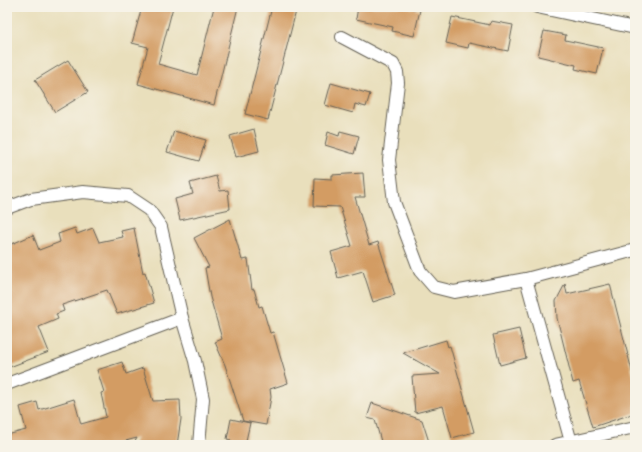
<svg xmlns="http://www.w3.org/2000/svg" width="642" height="452" font-family="Cardo,serif">
<style>
.building{fill:#d39c64}
.lines{fill:none;stroke-linecap:round;stroke-linejoin:round}
.minor-casing{stroke:#646054;stroke-width:14}
.minor{stroke:#fff;stroke-width:12}
</style>
<rect width="100%" height="100%" fill="#f7f3e8"/>
<filter id="ink" filterUnits="userSpaceOnUse"><feTurbulence type="fractalNoise" baseFrequency=".025" numOctaves="2"/><feDisplacementMap in="SourceGraphic" scale="8" xChannelSelector="R" yChannelSelector="G"/><feConvolveMatrix kernelMatrix="1 2 1 2 8 2 1 2 1" color-interpolation-filters="sRGB"/></filter>
<filter id="wash" filterUnits="userSpaceOnUse"><feTurbulence type="fractalNoise" baseFrequency=".012" numOctaves="4" result="noise"/><feDisplacementMap in="SourceGraphic" scale="16" xChannelSelector="R" yChannelSelector="G"/><feGaussianBlur stdDeviation="0.9" result="paint"/><feColorMatrix in="noise" values="0 0 0 0 0 0 0 0 0 0 0 0 0 0 0 0 0 1.4 0 .05"/><feComposite in="paint" operator="in"/></filter>
<g filter="url(#wash)">
<rect width="100%" height="100%" fill="#e9dfbc"/>
<g id="blocks">
<g class="building">
<path d="M 142,7 L 173,7 L 158,64 L 197,75 L 214,7 L 238,7 L 214,105 L 138,84 L 148,47 L 132,43 Z"/>
<path d="M 272,7 L 297,7 L 268,120 L 245,114 Z"/>
<path d="M 358,7 L 404,7 L 420,10 L 414,36 L 392,31 L 393,27 L 356,19 Z"/>
<path d="M 452,17 L 490,25 L 491,21 L 513,25 L 508,51 L 469,43 L 468,48 L 446,43 Z"/>
<path d="M 544,31 L 566,35 L 565,40 L 603,48 L 597,74 L 575,69 L 576,65 L 538,56 Z"/>
<path d="M 68,60 L 88,92 L 55,112 L 35,80 Z"/>
<path d="M 331,83 L 370,94 L 366,107 L 355,104 L 353,113 L 325,105 Z"/>
<path d="M 254,129 L 259,151 L 236,157 L 230,136 Z"/>
<path d="M 174,131 L 206,140 L 199,161 L 167,152 Z"/>
<path d="M 340,131 L 359,136 L 354,154 L 325,145 L 328,132 L 339,136 Z"/>
<path d="M 363,173 L 365,197 L 355,197 L 369,245 L 378,242 L 395,295 L 373,302 L 363,271 L 338,278 L 331,252 L 352,246 L 340,207 L 314,206 L 315,178 L 332,179 L 332,175 Z"/>
<path d="M 216,176 L 220,191 L 228,190 L 230,209 L 180,220 L 175,199 L 193,194 L 190,183 Z"/>
<path d="M 230,219 L 242,260 L 248,259 L 252,290 L 254,289 L 259,307 L 262,306 L 270,333 L 273,332 L 288,383 L 270,389 L 271,397 L 266,425 L 243,421 L 225,365 L 215,342 L 222,339 L 210,297 L 205,268 L 209,267 L 194,238 Z"/>
<path d="M 75,228 L 77,234 L 93,228 L 99,242 L 123,237 L 121,231 L 134,228 L 143,273 L 145,272 L 154,303 L 117,314 L 107,290 L 62,305 L 64,311 L 56,314 L 58,319 L 39,327 L 49,352 L 7,368 L 7,246 L 33,235 L 39,250 L 60,242 L 58,234 Z"/>
<path d="M 565,284 L 567,294 L 610,284 L 635,383 L 635,413 L 593,427 L 579,381 L 573,383 L 557,318 L 556,301 Z"/>
<path d="M 519,329 L 526,358 L 500,365 L 493,335 Z"/>
<path d="M 446,340 L 448,347 L 450,346 L 474,432 L 452,438 L 443,406 L 415,413 L 412,376 L 440,374 L 403,353 Z"/>
<path d="M 122,362 L 126,374 L 143,368 L 153,401 L 180,400 L 181,419 L 177,445 L 133,445 L 137,438 L 110,445 L 7,445 L 7,435 L 26,430 L 20,407 L 37,402 L 39,410 L 74,399 L 81,424 L 106,417 L 101,393 L 104,392 L 97,370 Z"/>
<path d="M 372,403 L 422,420 L 430,445 L 382,445 L 375,420 L 367,418 Z"/>
<path d="M 231,419 L 250,423 L 245,445 L 229,445 L 231,440 L 227,439 Z"/>
</g>
</g>
</g>
<g filter="url(#ink)">
<use href="#blocks" fill-opacity="0" stroke="#646054" stroke-width="1"/>
<g class="lines">
<defs>
<g id="minor">
<path d="M 537,7 L 635,28"/>
<path d="M 342,37 L 393,64 L 397,72 L 398,83 L 389,160 L 394,202 L 420,271 L 434,287 L 454,292 L 526,279 L 635,250"/>
<path d="M 7,208 L 31,199 L 83,192 L 128,196 L 149,210 L 161,227 L 182,318 L 195,361 L 203,399 L 199,445"/>
<path d="M 526,279 L 571,442"/>
<path d="M 7,384 L 182,318"/>
<path d="M 555,445 L 635,427"/>
</g>
</defs>
<use href="#minor" class="minor-casing"/>
<use href="#minor" class="minor"/>
</g>
</g>
<rect width="642" height="452" fill="none" stroke="#f7f3e8" stroke-width="24"/>
</svg>
